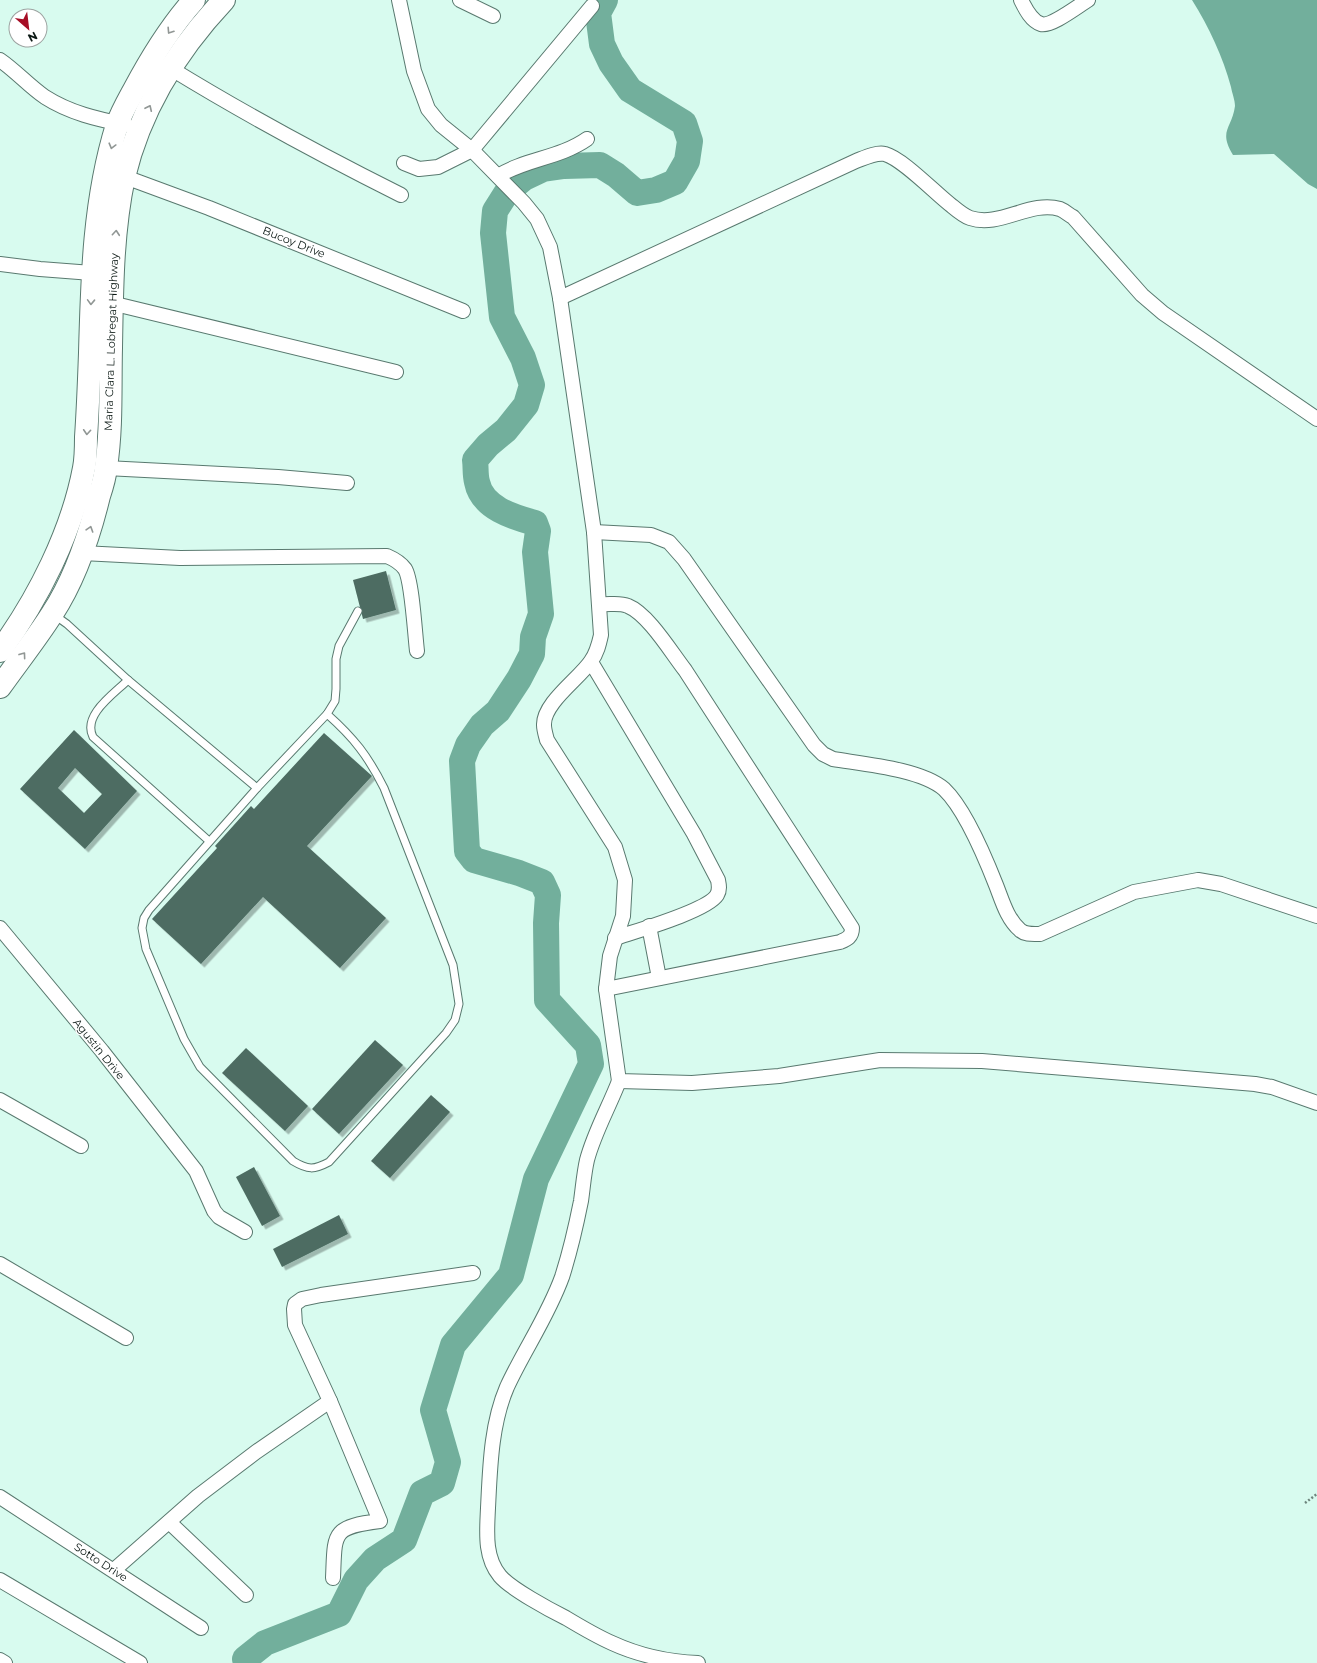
<svg xmlns="http://www.w3.org/2000/svg" width="1317" height="1663" font-family="Montserrat,sans-serif">
<style>
.water{fill:#72af9c}
.lines{fill:none;stroke-linecap:round;stroke-linejoin:round}
.river{stroke:#72af9c;stroke-width:26}
.building{fill:#4d6c62;fill-rule:evenodd;filter:url(#shadow)}
.lane-casing{stroke:#59796f;stroke-width:9}
.street-casing{stroke:#59796f;stroke-width:16}
.highway-casing{stroke:#59796f;stroke-width:24}
.path{stroke:#6e857d;stroke-width:2.5;stroke-dasharray:2 2;stroke-linecap:butt}
.lane{stroke:#fff;stroke-width:7}
.street{stroke:#fff;stroke-width:14}
.highway{stroke:#fff;stroke-width:22}
.oneway{stroke:#919795}
.labels{text-anchor:middle;stroke-width:3;stroke-linejoin:round;paint-order:stroke}
.street-label{font-size:11px;fill:#0b1814;stroke:#fff}
</style>
<defs>
<filter id="shadow"><feDropShadow dx="3.5" dy="3.5" stdDeviation="0" flood-color="#0004"/></filter>
</defs>
<rect width="100%" height="100%" fill="#d8fbef"/>
<path class="water" d="M 1192,0 L 1317,0 L 1317,189 L 1308,184 L 1274,154 L 1233,155 C 1218,130 1232,129 1235,106 C 1235,100 1232,93 1231,87 C 1223,57 1209,27 1192,0 Z"/>
<g class="lines">
<path class="river" d="M 247,1663 L 245,1659 L 265,1643 L 339,1614 L 356,1580 L 375,1559 L 404,1540 L 422,1493 L 442,1483 L 448,1462 L 433,1410 L 453,1345 L 511,1275 L 536,1179 L 591,1064 L 588,1045 L 547,1000 L 546,923 L 548,895 L 542,882 L 519,873 L 474,860 L 467,851 L 462,761 L 468,745 L 482,725 L 498,711 L 519,679 L 532,654 L 533,637 L 541,614 L 535,552 L 538,531 L 535,523 C 513,517 482,508 477,482 C 475,475 476,467 475,460 L 488,445 L 506,430 L 526,405 L 532,385 L 523,358 L 502,317 L 493,233 L 495,211 L 507,192 L 524,178 L 543,169 L 564,166 L 600,165 L 616,175 L 637,193 L 656,190 L 675,182 L 687,161 L 690,141 L 684,123 L 630,90 L 611,63 L 602,44 L 598,13 L 605,0"/>
</g>
<g class="building">
<path d="M 386,571 L 396,610 L 363,619 L 353,580 Z"/>
<path d="M 74,730 L 137,791 L 85,849 L 20,789 ZM 75,768 L 102,794 L 84,813 L 58,788 Z"/>
<path d="M 324,733 L 372,776 L 307,846 L 386,918 L 340,968 L 263,897 L 201,964 L 152,919 L 217,848 L 215,846 L 251,806 L 254,809 Z"/>
<path d="M 375,1040 L 403,1065 L 339,1134 L 312,1109 Z"/>
<path d="M 246,1048 L 308,1106 L 285,1131 L 222,1073 Z"/>
<path d="M 431,1095 L 450,1112 L 390,1178 L 371,1161 Z"/>
<path d="M 254,1167 L 280,1216 L 262,1226 L 236,1177 Z"/>
<path d="M 339,1215 L 348,1234 L 282,1267 L 273,1249 Z"/>
</g>
<g class="lines">
<defs>
<g id="lane">
<path d="M 53,614 L 67,624 L 128,680 L 257,788"/>
<path d="M 128,680 C 114,694 82,715 93,737 L 209,841"/>
<path d="M 327,714 C 354,738 368,756 384,788 L 453,965 L 459,1004 L 455,1020 L 446,1033 L 329,1162 C 314,1170 308,1170 293,1161 L 200,1067 L 184,1039 L 146,949 L 142,928 L 144,918 L 149,910 L 257,788 Z"/>
<path d="M 327,714 L 335,701 L 336,689 L 336,659 L 339,646 L 358,611"/>
</g>
<g id="street">
<path d="M 399,0 L 414,71 L 428,109 L 441,125 L 472,150 L 524,203 L 537,219 L 550,247 L 560,298 L 594,532 L 601,635 C 599,644 597,653 591,661 C 580,678 543,703 544,725 C 544,730 546,736 547,740 L 615,847 L 625,880 L 623,916 L 610,956 L 606,989 L 619,1081 L 692,1083 L 779,1076 L 880,1060 L 982,1061 L 1255,1084 L 1272,1087 L 1317,1103"/>
<path d="M 460,0 L 493,16"/>
<path d="M 1021,0 C 1025,8 1031,21 1041,24 C 1051,27 1078,6 1088,0"/>
<path d="M 0,60 C 16,71 29,86 45,97 C 70,113 97,119 126,125"/>
<path d="M 170,68 C 245,114 323,156 401,195"/>
<path d="M 404,163 L 419,169 L 438,167 L 472,150 L 592,6"/>
<path d="M 117,174 L 209,208 L 463,311"/>
<path d="M 498,176 C 525,159 560,158 587,139"/>
<path d="M 0,264 L 40,269 L 92,273"/>
<path d="M 560,298 L 856,161 C 864,158 876,152 885,154 C 903,159 936,194 952,206 C 958,211 964,216 970,218 C 1000,228 1030,200 1060,209 C 1065,211 1069,215 1073,217 L 1142,295 L 1163,313 L 1317,419"/>
<path d="M 111,303 L 396,372"/>
<path d="M 106,468 L 278,477 L 347,483"/>
<path d="M 594,532 L 651,535 L 669,542 L 684,559 L 814,745 L 823,754 L 833,759 C 863,764 921,769 944,789 C 965,809 985,857 996,885 C 1002,900 1007,919 1020,930 C 1025,935 1033,934 1040,934 L 1134,892 L 1198,880 L 1221,884 L 1317,916"/>
<path d="M 82,553 L 180,558 L 387,556 C 394,559 400,562 405,569 C 412,580 415,635 417,651"/>
<path d="M 600,604 C 609,605 619,602 628,606 C 648,614 671,652 685,670 L 852,928 C 852,937 847,939 840,942 L 606,989"/>
<path d="M 591,662 L 694,834 L 718,880 C 719,885 720,890 717,895 C 707,911 636,931 615,938"/>
<path d="M 649,926 L 659,978"/>
<path d="M 0,928 L 102,1051 L 196,1171 L 214,1211 L 219,1217 L 245,1232"/>
<path d="M 619,1081 C 609,1107 594,1133 587,1160 C 584,1173 583,1187 581,1201 C 576,1226 570,1252 562,1277 C 548,1316 524,1350 507,1387 C 491,1424 490,1468 488,1508 C 487,1531 484,1557 500,1576 C 511,1589 550,1610 566,1618 C 581,1627 596,1636 612,1643 C 638,1655 670,1662 698,1663"/>
<path d="M 0,1100 L 81,1146"/>
<path d="M 0,1264 L 126,1338"/>
<path d="M 330,1401 L 380,1521 C 331,1527 335,1533 333,1578"/>
<path d="M 0,1497 L 201,1628"/>
<path d="M 169,1522 L 246,1595"/>
<path d="M 114,1570 L 198,1496 L 256,1452 L 330,1401 L 295,1325 L 294,1309 L 295,1304 L 302,1299 L 321,1295 L 473,1273"/>
<path d="M 0,1580 L 140,1663"/>
<path d="M 0,1660 L 5,1663"/>
</g>
<g id="highway">
<path d="M 0,651 C 38,599 72,532 84,468 C 86,458 86,447 86,437 C 88,409 89,381 90,353 C 92,276 94,199 117,125 C 121,113 128,101 134,90 C 151,58 170,27 194,0"/>
<path d="M 0,687 C 17,663 36,639 52,614 C 75,579 89,537 99,496 C 102,487 105,477 106,467 C 112,428 110,387 111,348 C 112,291 112,233 124,177 C 140,110 177,50 224,0"/>
</g>
</defs>
<use href="#lane" class="lane-casing"/>
<use href="#street" class="street-casing"/>
<use href="#highway" class="highway-casing"/>
<path class="path" d="M 1305,1503 L 1317,1494"/>
<use href="#lane" class="lane"/>
<use href="#street" class="street"/>
<use href="#highway" class="highway"/>
</g>
<defs><path id="oneway-chevron" d="M-2-3.5L2.5 0L-2 3.5" fill="none" stroke-width="1.6" stroke-linecap="round" stroke-linejoin="round"/></defs>
<g class="oneway">
<use href="#oneway-chevron" transform="translate(170 31) rotate(123)"/>
<use href="#oneway-chevron" transform="translate(149 108) rotate(-65)"/>
<use href="#oneway-chevron" transform="translate(112 146) rotate(105)"/>
<use href="#oneway-chevron" transform="translate(116 233) rotate(-85)"/>
<use href="#oneway-chevron" transform="translate(91 302) rotate(92)"/>
<use href="#oneway-chevron" transform="translate(87 432) rotate(94)"/>
<use href="#oneway-chevron" transform="translate(90 529) rotate(-72)"/>
<use href="#oneway-chevron" transform="translate(23 655) rotate(-54)"/>
</g>
<g class="labels">
<g class="street-label">
<text transform="translate(294 242) rotate(22)" y="4">Bucoy Drive</text>
<text transform="translate(111 342) rotate(-88)" y="4">Maria Clara L. Lobregat Highway</text>
<text transform="translate(99 1049) rotate(51)" y="4">Agustin Drive</text>
<text transform="translate(101 1562) rotate(33)" y="4">Sotto Drive</text>
</g>
</g>
<g transform="translate(28 28) rotate(152)"><circle r="19" fill="#ffffff" stroke="#9da3a1"/>
<path d="M0-3L7 15L0 10L-7 15Z" fill="#a60d25"/>
<text y="-6" font-size="11" font-weight="bold" text-anchor="middle" fill="#0b1814">N</text>
</g>
</svg>
